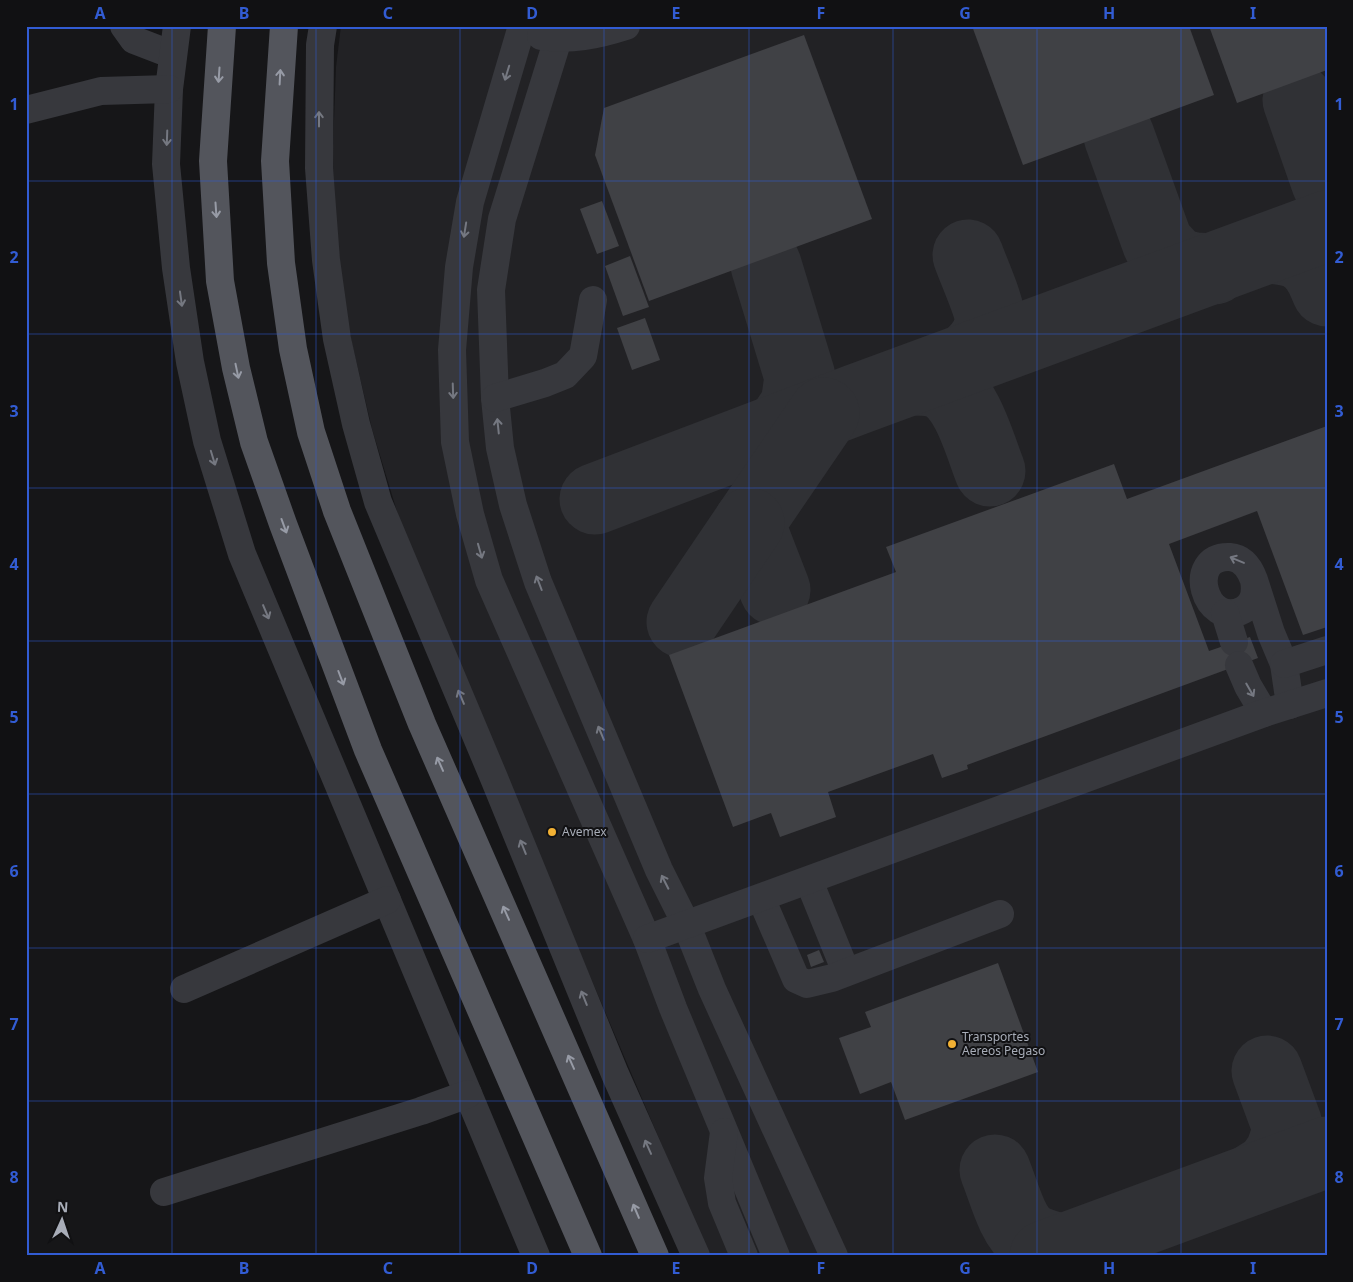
<svg xmlns="http://www.w3.org/2000/svg" width="1353" height="1282" font-family="'Noto Sans',sans-serif">
<style>
.built{fill:#222225}
.lines{fill:none;stroke-linecap:round;stroke-linejoin:round}
.taxiway{stroke:#303135;stroke-width:71}
.building{fill:#404145}
.minor{stroke:#37383d;stroke-width:28}
.major{stroke:#53555c;stroke-width:28}
.oneway{stroke:#757881}
.oneway2{stroke:#979ba6}
.grid{fill:none;stroke:#325cd3;stroke-width:1;stroke-opacity:0.55}
.poi-dot{fill:#f2b134;stroke:#111113;stroke-width:2}
.labels{text-anchor:middle;stroke-width:4;stroke-linejoin:round;paint-order:stroke}
.poi-label{font-size:12px;fill:#a8adb8;stroke:#111113;text-anchor:start}
.neatline{fill:none;stroke:#325cd3;stroke-width:2}
.grid-label{font-size:16px;text-anchor:middle;font-weight:bold;fill:#325cd3}
</style>
<rect width="100%" height="100%" fill="#161618"/>
<path class="built" d="M 341,26 L 1327,26 L 1327,1256 L 709,1256 L 409,551 L 372,429 L 352,344 L 342,289 L 332,173 L 336,67 Z"/>
<g class="lines">
<g class="taxiway">
<path d="M 1298,100 L 1327,183"/>
<path d="M 1119,136 L 1158,244 L 1174,261 L 1182,265 L 1195,268 L 1214,269"/>
<path d="M 1268,248 C 1303,251 1314,258 1327,291"/>
<path d="M 766,265 L 800,377 L 796,405 L 784,423 L 777,429"/>
<path d="M 967,359 C 978,349 988,338 990,323 C 991,308 973,270 968,255"/>
<path d="M 910,380 C 920,380 932,380 941,384 C 967,395 980,446 990,471"/>
<path d="M 595,499 L 855,400 L 1327,226"/>
<path d="M 775,590 L 749,523 L 824,413"/>
<path d="M 682,622 L 749,523"/>
<path d="M 995,1170 C 1003,1189 1012,1226 1028,1237 C 1038,1244 1050,1246 1061,1249"/>
<path d="M 1254,1178 L 1270,1168 L 1280,1154 L 1286,1137 L 1287,1125 L 1267,1071"/>
<path d="M 1045,1256 L 1327,1152"/>
</g>
</g>
<g class="building">
<path d="M 972,26 L 1189,26 L 1214,95 L 1023,165 Z"/>
<path d="M 1209,26 L 1327,26 L 1327,70 L 1237,103 Z"/>
<path d="M 804,35 L 872,219 L 649,301 L 595,155 L 604,108 Z"/>
<path d="M 602,201 L 619,246 L 597,254 L 580,209 Z"/>
<path d="M 630,256 L 649,307 L 623,316 L 605,266 Z"/>
<path d="M 645,318 L 660,360 L 632,370 L 617,328 Z"/>
<path d="M 1327,426 L 1327,627 L 1303,635 L 1257,511 L 1169,544 L 1209,651 L 1250,637 L 1258,658 L 967,765 L 968,769 L 942,778 L 933,754 L 828,792 L 836,817 L 780,837 L 771,813 L 733,827 L 669,655 L 896,572 L 886,547 L 1114,464 L 1127,499 Z"/>
<path d="M 819,950 L 824,962 L 811,967 L 807,955 Z"/>
<path d="M 998,963 L 1038,1072 L 905,1120 L 891,1082 L 860,1094 L 839,1038 L 871,1027 L 865,1012 Z"/>
</g>
<g class="lines">
<g class="minor">
<path d="M 124,26 L 134,40 L 173,55"/>
<path d="M 177,26 L 169,89 L 166,164 L 176,268 L 190,362 L 207,441 L 242,554 L 536,1256"/>
<path d="M 323,26 L 320,45 L 319,168 L 326,260 L 337,339 L 356,424 L 378,502 L 494,778 L 615,1074 L 696,1256"/>
<path d="M 522,26 L 470,202 L 459,267 L 452,350 L 455,442 L 470,514 L 489,580 L 647,939 L 673,1008 L 776,1256"/>
<path d="M 562,26 L 502,219 L 491,290 L 495,398 L 500,448 L 513,505 L 538,582 L 659,870 L 687,926 L 712,989 L 834,1256"/>
<path d="M 541,36 C 570,41 598,35 626,26"/>
<path d="M 26,110 L 101,91 L 169,89"/>
<path d="M 495,398 L 545,383 L 565,375 L 583,356 L 593,300"/>
<path d="M 1254,580 C 1256,591 1255,604 1243,610 C 1205,630 1184,555 1230,557 C 1243,558 1250,569 1254,580 L 1271,633 L 1284,664 L 1290,705"/>
<path d="M 1225,613 L 1234,642"/>
<path d="M 1284,664 L 1327,650"/>
<path d="M 1239,665 L 1248,686 L 1264,713"/>
<path d="M 809,881 L 846,972"/>
<path d="M 761,898 L 796,979 L 807,984 L 832,978 L 1000,914"/>
<path d="M 647,939 L 1264,713 L 1327,693"/>
<path d="M 184,989 L 387,900"/>
<path d="M 724,1132 L 718,1178 L 722,1203 L 744,1256"/>
<path d="M 164,1192 L 421,1111 L 468,1094"/>
</g>
<g class="major">
<path d="M 222,26 L 213,161 L 220,281 L 236,368 L 254,442 L 283,524 L 368,750 L 588,1256"/>
<path d="M 284,26 L 275,161 L 281,263 L 293,349 L 311,432 L 337,511 L 422,724 L 655,1256"/>
</g>
</g>
<defs><path id="oneway-shaft" d="M-6 0H5M1.5-3L5.5 0L1.5 3" fill="none" stroke-width="1.6" stroke-linecap="round" stroke-linejoin="round" transform="scale(1.25)"/></defs>
<g class="oneway">
<use href="#oneway-shaft" transform="translate(507 73) rotate(107)"/>
<use href="#oneway-shaft" transform="translate(319 119) rotate(-90)"/>
<use href="#oneway-shaft" transform="translate(167 138) rotate(92)"/>
<use href="#oneway-shaft" transform="translate(465 230) rotate(99)"/>
<use href="#oneway-shaft" transform="translate(181 299) rotate(82)"/>
<use href="#oneway-shaft" transform="translate(453 391) rotate(88)"/>
<use href="#oneway-shaft" transform="translate(498 426) rotate(-96)"/>
<use href="#oneway-shaft" transform="translate(213 458) rotate(73)"/>
<use href="#oneway-shaft" transform="translate(480 551) rotate(74)"/>
<use href="#oneway-shaft" transform="translate(1237 560) rotate(-157)"/>
<use href="#oneway-shaft" transform="translate(539 583) rotate(-111)"/>
<use href="#oneway-shaft" transform="translate(266 612) rotate(67)"/>
<use href="#oneway-shaft" transform="translate(1250 690) rotate(60)"/>
<use href="#oneway-shaft" transform="translate(461 697) rotate(-113)"/>
<use href="#oneway-shaft" transform="translate(601 733) rotate(-113)"/>
<use href="#oneway-shaft" transform="translate(523 847) rotate(-112)"/>
<use href="#oneway-shaft" transform="translate(665 882) rotate(-117)"/>
<use href="#oneway-shaft" transform="translate(584 998) rotate(-112)"/>
<use href="#oneway-shaft" transform="translate(648 1147) rotate(-114)"/>
</g>
<g class="oneway2">
<use href="#oneway-shaft" transform="translate(219 75) rotate(94)"/>
<use href="#oneway-shaft" transform="translate(280 77) rotate(-87)"/>
<use href="#oneway-shaft" transform="translate(216 210) rotate(86)"/>
<use href="#oneway-shaft" transform="translate(237 371) rotate(78)"/>
<use href="#oneway-shaft" transform="translate(284 526) rotate(70)"/>
<use href="#oneway-shaft" transform="translate(341 678) rotate(69)"/>
<use href="#oneway-shaft" transform="translate(440 764) rotate(-114)"/>
<use href="#oneway-shaft" transform="translate(506 913) rotate(-114)"/>
<use href="#oneway-shaft" transform="translate(571 1062) rotate(-114)"/>
<use href="#oneway-shaft" transform="translate(636 1211) rotate(-113)"/>
</g>
<path class="grid" d="M 172,26 L 172,1256M 316,26 L 316,1256M 460,26 L 460,1256M 604,26 L 604,1256M 749,26 L 749,1256M 893,26 L 893,1256M 1037,26 L 1037,1256M 1181,26 L 1181,1256M 26,181 L 1327,181M 26,334 L 1327,334M 26,488 L 1327,488M 26,641 L 1327,641M 26,794 L 1327,794M 26,948 L 1327,948M 26,1101 L 1327,1101"/>
<g class="poi-dot">
<circle cx="552" cy="832" r="5"/>
<circle cx="952" cy="1044" r="5"/>
</g>
<g class="labels">
<g class="poi-label">
<text x="562" y="836">Avemex</text>
<text x="962" y="1041">Transportes<tspan x="962" dy="14">Aereos Pegaso</tspan></text>
</g>
</g>
<rect width="1353" height="1282" fill="none" stroke="#111113" stroke-width="55"/>
<g transform="translate(62 1220) rotate(3)" stroke="#111113" stroke-width="4" paint-order="stroke">
<path d="M0-4L9 19L0 12L-9 19Z" fill="#a8adb8"/>
<text y="-8" font-size="14" font-weight="bold" text-anchor="middle" fill="#a8adb8">N</text>
</g>
<rect x="28" y="28" width="1298" height="1226" class="neatline"/>
<g class="grid-label">
<text x="100" y="19">A</text>
<text x="244" y="19">B</text>
<text x="388" y="19">C</text>
<text x="532" y="19">D</text>
<text x="676" y="19">E</text>
<text x="821" y="19">F</text>
<text x="965" y="19">G</text>
<text x="1109" y="19">H</text>
<text x="1253" y="19">I</text>
<text x="14" y="110">1</text>
<text x="1339" y="110">1</text>
<text x="14" y="263">2</text>
<text x="1339" y="263">2</text>
<text x="14" y="417">3</text>
<text x="1339" y="417">3</text>
<text x="14" y="570">4</text>
<text x="1339" y="570">4</text>
<text x="14" y="723">5</text>
<text x="1339" y="723">5</text>
<text x="14" y="877">6</text>
<text x="1339" y="877">6</text>
<text x="14" y="1030">7</text>
<text x="1339" y="1030">7</text>
<text x="14" y="1183">8</text>
<text x="1339" y="1183">8</text>
<text x="100" y="1274">A</text>
<text x="244" y="1274">B</text>
<text x="388" y="1274">C</text>
<text x="532" y="1274">D</text>
<text x="676" y="1274">E</text>
<text x="821" y="1274">F</text>
<text x="965" y="1274">G</text>
<text x="1109" y="1274">H</text>
<text x="1253" y="1274">I</text>
</g>
</svg>
